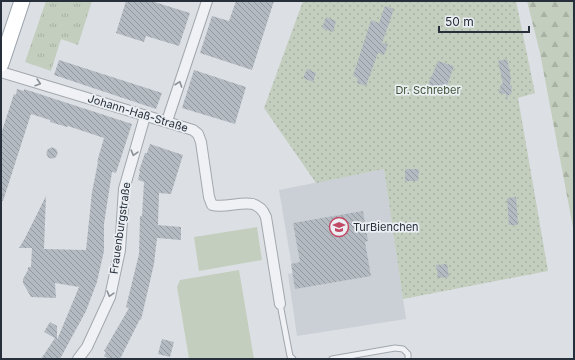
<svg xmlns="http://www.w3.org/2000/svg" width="575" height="360" font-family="Inter,sans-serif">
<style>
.built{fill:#cbd0d6}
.grass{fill:url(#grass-tufts)}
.forest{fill:url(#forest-firs)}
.park{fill:#c3cebe}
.garden{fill:url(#garden-dots)}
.building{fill:url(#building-back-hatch)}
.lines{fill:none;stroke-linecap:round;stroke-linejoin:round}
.service-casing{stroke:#a2a7ae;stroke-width:7}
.minor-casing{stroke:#a2a7ae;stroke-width:12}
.primary-casing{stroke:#9da6af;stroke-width:17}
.service{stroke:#eff1f4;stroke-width:5}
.minor{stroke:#eff1f4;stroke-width:10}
.primary{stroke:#fff;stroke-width:15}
.oneway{stroke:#8b9097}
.labels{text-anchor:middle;stroke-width:3.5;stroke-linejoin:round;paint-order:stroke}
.park-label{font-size:11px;fill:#3e5436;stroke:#ebeff3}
.street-label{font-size:11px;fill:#272f3a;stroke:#ebeff3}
.poi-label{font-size:11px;fill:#272f3a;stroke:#ebeff3;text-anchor:start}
</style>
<defs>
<pattern id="grass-tufts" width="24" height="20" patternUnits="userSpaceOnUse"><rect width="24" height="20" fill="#c3cebe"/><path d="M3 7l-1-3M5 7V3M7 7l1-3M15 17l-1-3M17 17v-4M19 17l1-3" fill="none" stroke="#a8b1a4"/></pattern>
<pattern id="forest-firs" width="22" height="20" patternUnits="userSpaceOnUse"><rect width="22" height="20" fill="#c3cebe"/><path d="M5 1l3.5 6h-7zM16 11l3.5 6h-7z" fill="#a8b1a4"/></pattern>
<pattern id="garden-dots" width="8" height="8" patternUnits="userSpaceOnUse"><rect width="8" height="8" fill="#c3cebe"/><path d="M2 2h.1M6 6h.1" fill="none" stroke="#a8b1a4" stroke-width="1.8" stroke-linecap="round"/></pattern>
<pattern id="building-back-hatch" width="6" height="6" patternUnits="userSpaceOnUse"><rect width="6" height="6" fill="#b4bac1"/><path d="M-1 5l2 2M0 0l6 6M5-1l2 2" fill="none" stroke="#92989e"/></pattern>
</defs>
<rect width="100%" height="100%" fill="#dce0e5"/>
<path class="built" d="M 384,169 L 406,319 L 297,336 L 288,274 L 293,273 L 279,190 Z"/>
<path class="grass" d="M 46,1 L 92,1 L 78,45 L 61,39 L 51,71 L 25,62 Z"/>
<path class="forest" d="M 527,1 L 574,1 L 574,233 L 540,53 Z"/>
<g class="park">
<path d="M 257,227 L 262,260 L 199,271 L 194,237 Z"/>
<path d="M 239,270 L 254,359 L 189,359 L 177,287 L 180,280 Z"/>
</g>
<path class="garden" d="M 303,1 L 516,1 L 535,93 L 518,98 L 548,271 L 403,299 L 384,169 L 316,183 L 264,108 Z"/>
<g class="building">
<path d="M 126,1 L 151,1 L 190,13 L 179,46 L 146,36 L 144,42 L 116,33 Z"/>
<path d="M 236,1 L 274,1 L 252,70 L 200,53 L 212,16 L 229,21 Z"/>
<path d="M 385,6 L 394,9 L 382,43 L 388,44 L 384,55 L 378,53 L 366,86 L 357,83 L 358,78 L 353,76 L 371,20 L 379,23 Z"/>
<path d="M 326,17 L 336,21 L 333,32 L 322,28 Z"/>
<path d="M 507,59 L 511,78 L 510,85 L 512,86 L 511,95 L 508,95 L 507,101 L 506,94 L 499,93 L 501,84 L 503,84 L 498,61 Z"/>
<path d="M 59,60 L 162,93 L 156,109 L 54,75 Z"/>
<path d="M 438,61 L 454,66 L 444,94 L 427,87 Z"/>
<path d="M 307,69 L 316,73 L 313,82 L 303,78 Z"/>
<path d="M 194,70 L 246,87 L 235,124 L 182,108 Z"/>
<path d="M 17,89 L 24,91 L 24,89 L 132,124 L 116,173 L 112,172 L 104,224 L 104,251 L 97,282 L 86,311 L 60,359 L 41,359 L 55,338 L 44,332 L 50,322 L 57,326 L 57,340 L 79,287 L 55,283 L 56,298 L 31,297 L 23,283 L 23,279 L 28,270 L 28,267 L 31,267 L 32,248 L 19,248 L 25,238 L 46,196 L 44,249 L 86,250 L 92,192 L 98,162 L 97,162 L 104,138 L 68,126 L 67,127 L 50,122 L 50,120 L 31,114 L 3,201 L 1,200 L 1,134 L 14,94 L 16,95 Z"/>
<path d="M 150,144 L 183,155 L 171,194 L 159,193 L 158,225 L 181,227 L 181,240 L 157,238 L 154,264 L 141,320 L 140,319 L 120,359 L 109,359 L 104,356 L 106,352 L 104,351 L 129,308 L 126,307 L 139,254 L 140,216 L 142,216 L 144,182 L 138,180 L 140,171 L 139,171 L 145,153 L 147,153 Z"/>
<circle cx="52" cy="153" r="5.5"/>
<path d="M 405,169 L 419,169 L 418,181 L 405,181 Z"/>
<path d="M 516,197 L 518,225 L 509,225 L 507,198 Z"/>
<path d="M 363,211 L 368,241 L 365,242 L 371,276 L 295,289 L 291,264 L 300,262 L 293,223 Z"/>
<path d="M 447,264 L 449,277 L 438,278 L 436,265 Z"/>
<path d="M 162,339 L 174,342 L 170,357 L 158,354 Z"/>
</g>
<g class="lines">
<defs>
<g id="service">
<path d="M 280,304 L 289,351 L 290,356 L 293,359"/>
<path d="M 332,359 L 395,348 L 403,349 L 408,354 L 408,359"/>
</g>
<g id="minor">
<path d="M 1,72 L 193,130 L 198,134 L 201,142 L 209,197 L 212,205 C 231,210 256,192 266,217 L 280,304"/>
<path d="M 167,121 L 207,1"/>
<path d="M 78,359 L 87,347 L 110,297 L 120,250 L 124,189 L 145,116"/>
</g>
<path id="primary" d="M 1,64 L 22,1"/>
</defs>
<use href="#service" class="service-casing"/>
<use href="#minor" class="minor-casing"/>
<use href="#primary" class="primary-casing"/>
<use href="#service" class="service"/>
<use href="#minor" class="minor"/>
<use href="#primary" class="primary"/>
</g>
<defs><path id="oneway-chevron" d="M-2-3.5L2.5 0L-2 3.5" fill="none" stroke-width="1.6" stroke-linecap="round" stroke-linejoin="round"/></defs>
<g class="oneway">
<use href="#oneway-chevron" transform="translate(38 83) rotate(17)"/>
<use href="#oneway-chevron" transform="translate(179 84) rotate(-71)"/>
<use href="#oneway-chevron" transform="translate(134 153) rotate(106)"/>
<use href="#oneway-chevron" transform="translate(110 294) rotate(106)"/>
</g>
<defs>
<symbol id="school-ring" viewBox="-11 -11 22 22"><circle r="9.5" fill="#ebeff3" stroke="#c14b65" stroke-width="1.5"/><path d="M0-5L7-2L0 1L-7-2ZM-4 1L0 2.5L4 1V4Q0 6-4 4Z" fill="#c14b65"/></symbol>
</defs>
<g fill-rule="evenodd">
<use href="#school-ring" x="328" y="216" width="22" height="22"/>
</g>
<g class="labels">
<g class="park-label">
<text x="428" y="94">Dr. Schreber</text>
</g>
<g class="street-label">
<text transform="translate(138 113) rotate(17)" y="4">Johann-Haß-Straße</text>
<text transform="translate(120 228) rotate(-82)" y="4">Frauenburgstraße</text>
</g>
<g class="poi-label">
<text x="353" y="231">TurBienchen</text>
</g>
</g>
<rect width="575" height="360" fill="none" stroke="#272f3a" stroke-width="4"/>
<path d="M439 26v6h90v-6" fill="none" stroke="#272f3a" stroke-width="2"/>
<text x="445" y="26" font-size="12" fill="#272f3a" stroke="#ebeff3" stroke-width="3" paint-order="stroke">50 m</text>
</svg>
